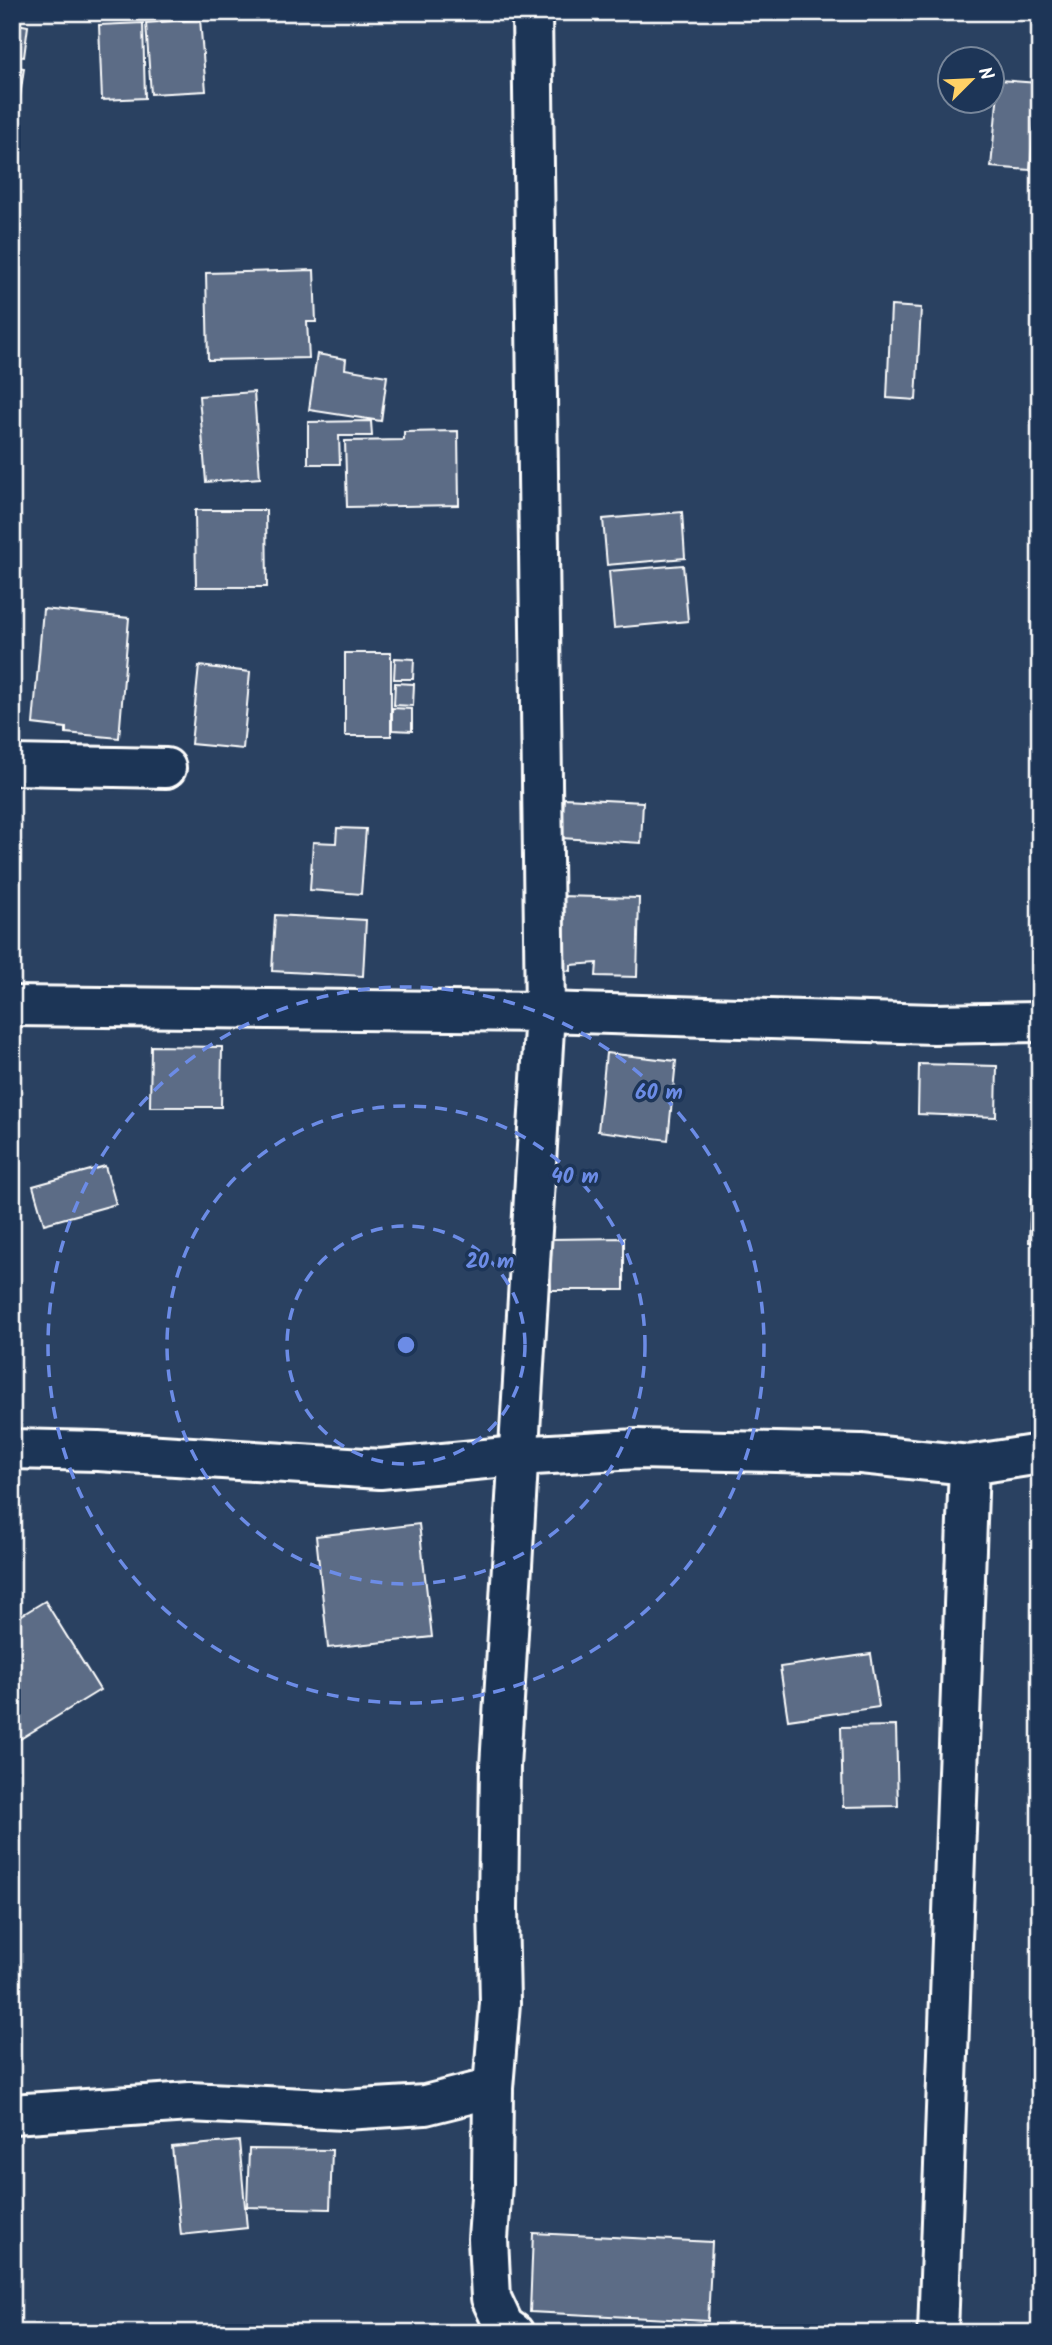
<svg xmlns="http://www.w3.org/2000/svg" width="1052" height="2345" font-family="Kalam,sans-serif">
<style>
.building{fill:#5b6c86;stroke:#fff;stroke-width:2}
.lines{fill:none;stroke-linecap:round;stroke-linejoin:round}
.minor-casing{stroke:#fff;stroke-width:44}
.minor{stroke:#1d3557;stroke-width:38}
.ring{fill:none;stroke:#6c8ce6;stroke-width:3.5;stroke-dasharray:12 9}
.centre{fill:#6c8ce6;stroke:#1d3557;stroke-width:3.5}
.ring-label{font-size:21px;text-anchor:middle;font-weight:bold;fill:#6c8ce6;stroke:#1d3557;stroke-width:7;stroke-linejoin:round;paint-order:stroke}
</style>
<rect width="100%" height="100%" fill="#2a4161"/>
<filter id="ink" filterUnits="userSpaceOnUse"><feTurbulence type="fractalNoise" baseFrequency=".0143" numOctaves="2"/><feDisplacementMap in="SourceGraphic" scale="14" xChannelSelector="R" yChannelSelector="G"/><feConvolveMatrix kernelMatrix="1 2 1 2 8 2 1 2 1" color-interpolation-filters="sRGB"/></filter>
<g filter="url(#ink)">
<g class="building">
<path d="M 139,12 L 167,12 L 167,19 L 139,18 Z"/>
<path d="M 200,19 L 206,91 L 151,94 L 146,23 Z"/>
<path d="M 12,23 L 28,26 L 24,57 L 12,56 Z"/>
<path d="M 143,23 L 145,98 L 102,100 L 99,25 Z"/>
<path d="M 12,66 L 24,68 L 17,118 L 12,118 Z"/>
<path d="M 999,80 L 1038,83 L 1030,170 L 991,167 Z"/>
<path d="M 314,270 L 316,322 L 307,322 L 309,358 L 208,360 L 206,273 Z"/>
<path d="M 891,306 L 921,308 L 916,400 L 887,398 Z"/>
<path d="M 317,354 L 346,359 L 345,369 L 387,376 L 381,421 L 309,410 Z"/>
<path d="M 254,392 L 260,478 L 206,482 L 199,396 Z"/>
<path d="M 371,421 L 372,436 L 339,436 L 340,464 L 308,464 L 308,422 Z"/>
<path d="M 458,431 L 459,505 L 347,507 L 345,441 L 404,440 L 404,432 Z"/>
<path d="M 195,510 L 266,510 L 267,587 L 196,587 Z"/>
<path d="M 682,512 L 685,558 L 607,565 L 603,519 Z"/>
<path d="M 683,565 L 688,621 L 614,628 L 609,571 Z"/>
<path d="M 43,609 L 129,618 L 119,738 L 66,733 L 66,728 L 33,724 Z"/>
<rect x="345" y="653" width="46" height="83"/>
<path d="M 395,658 L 414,659 L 413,679 L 394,679 Z"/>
<path d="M 199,666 L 250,672 L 243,749 L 191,744 Z"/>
<path d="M 395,683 L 414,684 L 413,706 L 394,705 Z"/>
<path d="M 392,708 L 412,709 L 412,731 L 392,730 Z"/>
<path d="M 564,798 L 643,802 L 641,843 L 561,838 Z"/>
<path d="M 337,828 L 366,829 L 361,894 L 310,890 L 313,842 L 336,843 Z"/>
<path d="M 559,896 L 639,898 L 637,977 L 596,976 L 597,963 L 571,965 L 571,971 L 557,970 Z"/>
<path d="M 275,915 L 366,920 L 363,976 L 272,971 Z"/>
<path d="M 151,1046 L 222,1047 L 221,1107 L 150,1107 Z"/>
<path d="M 606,1053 L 676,1061 L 668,1140 L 598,1131 Z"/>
<path d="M 919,1064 L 997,1066 L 996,1117 L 918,1114 Z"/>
<path d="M 1034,1119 L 1040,1119 L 1040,1243 L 1029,1242 Z"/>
<path d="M 105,1166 L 116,1204 L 44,1224 L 33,1186 Z"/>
<path d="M 624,1238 L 624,1290 L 551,1290 L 550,1239 Z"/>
<path d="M 419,1524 L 432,1637 L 328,1648 L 316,1536 Z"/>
<path d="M 45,1601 L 100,1690 L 12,1744 L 12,1621 Z"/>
<path d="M 871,1654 L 879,1707 L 788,1720 L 780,1667 Z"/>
<path d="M 896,1726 L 898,1806 L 843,1807 L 841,1727 Z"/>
<path d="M 239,2141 L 247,2228 L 181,2235 L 172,2147 Z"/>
<path d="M 249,2149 L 332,2150 L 330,2209 L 247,2207 Z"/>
<path d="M 533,2233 L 712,2242 L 708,2321 L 530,2312 Z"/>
</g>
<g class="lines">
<defs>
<g id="minor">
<path d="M 12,765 L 166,768"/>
<path d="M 12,1006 L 545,1012 L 934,1024 L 1040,1022"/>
<path d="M 12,1449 L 98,1451 L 380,1469 L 517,1456 L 637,1449 L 861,1454 L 969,1465 L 1040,1454"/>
<path d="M 12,2114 L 190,2102 L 344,2110 L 425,2105 L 493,2088"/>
<path d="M 514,2333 L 504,2326 L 491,2298 L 488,2239 L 492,2184 L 493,2088 L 500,2003 L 498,1908 L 500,1767 L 545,1012 L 532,12"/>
<path d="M 938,2333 L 969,1465"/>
</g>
</defs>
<use href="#minor" class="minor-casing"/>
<use href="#minor" class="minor"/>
</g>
</g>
<g class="ring">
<circle cx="406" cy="1345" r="119"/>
<circle cx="406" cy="1345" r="239"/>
<circle cx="406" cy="1345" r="358"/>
</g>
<circle cx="406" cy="1345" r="10" class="centre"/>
<g class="ring-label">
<text x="659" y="1099">60 m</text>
<text x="575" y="1183">40 m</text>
<text x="490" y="1268">20 m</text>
</g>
<rect width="1052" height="2345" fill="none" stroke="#1d3557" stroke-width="42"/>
<rect x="21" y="21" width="1010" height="2303" fill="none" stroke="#fff" stroke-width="2.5" filter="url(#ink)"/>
<g transform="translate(971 80) rotate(66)"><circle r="33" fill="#1d3557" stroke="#77869a" stroke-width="2"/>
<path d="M0-5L12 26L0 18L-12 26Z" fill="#ffd166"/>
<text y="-10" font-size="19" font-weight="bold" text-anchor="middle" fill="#ffffff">N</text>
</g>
</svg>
